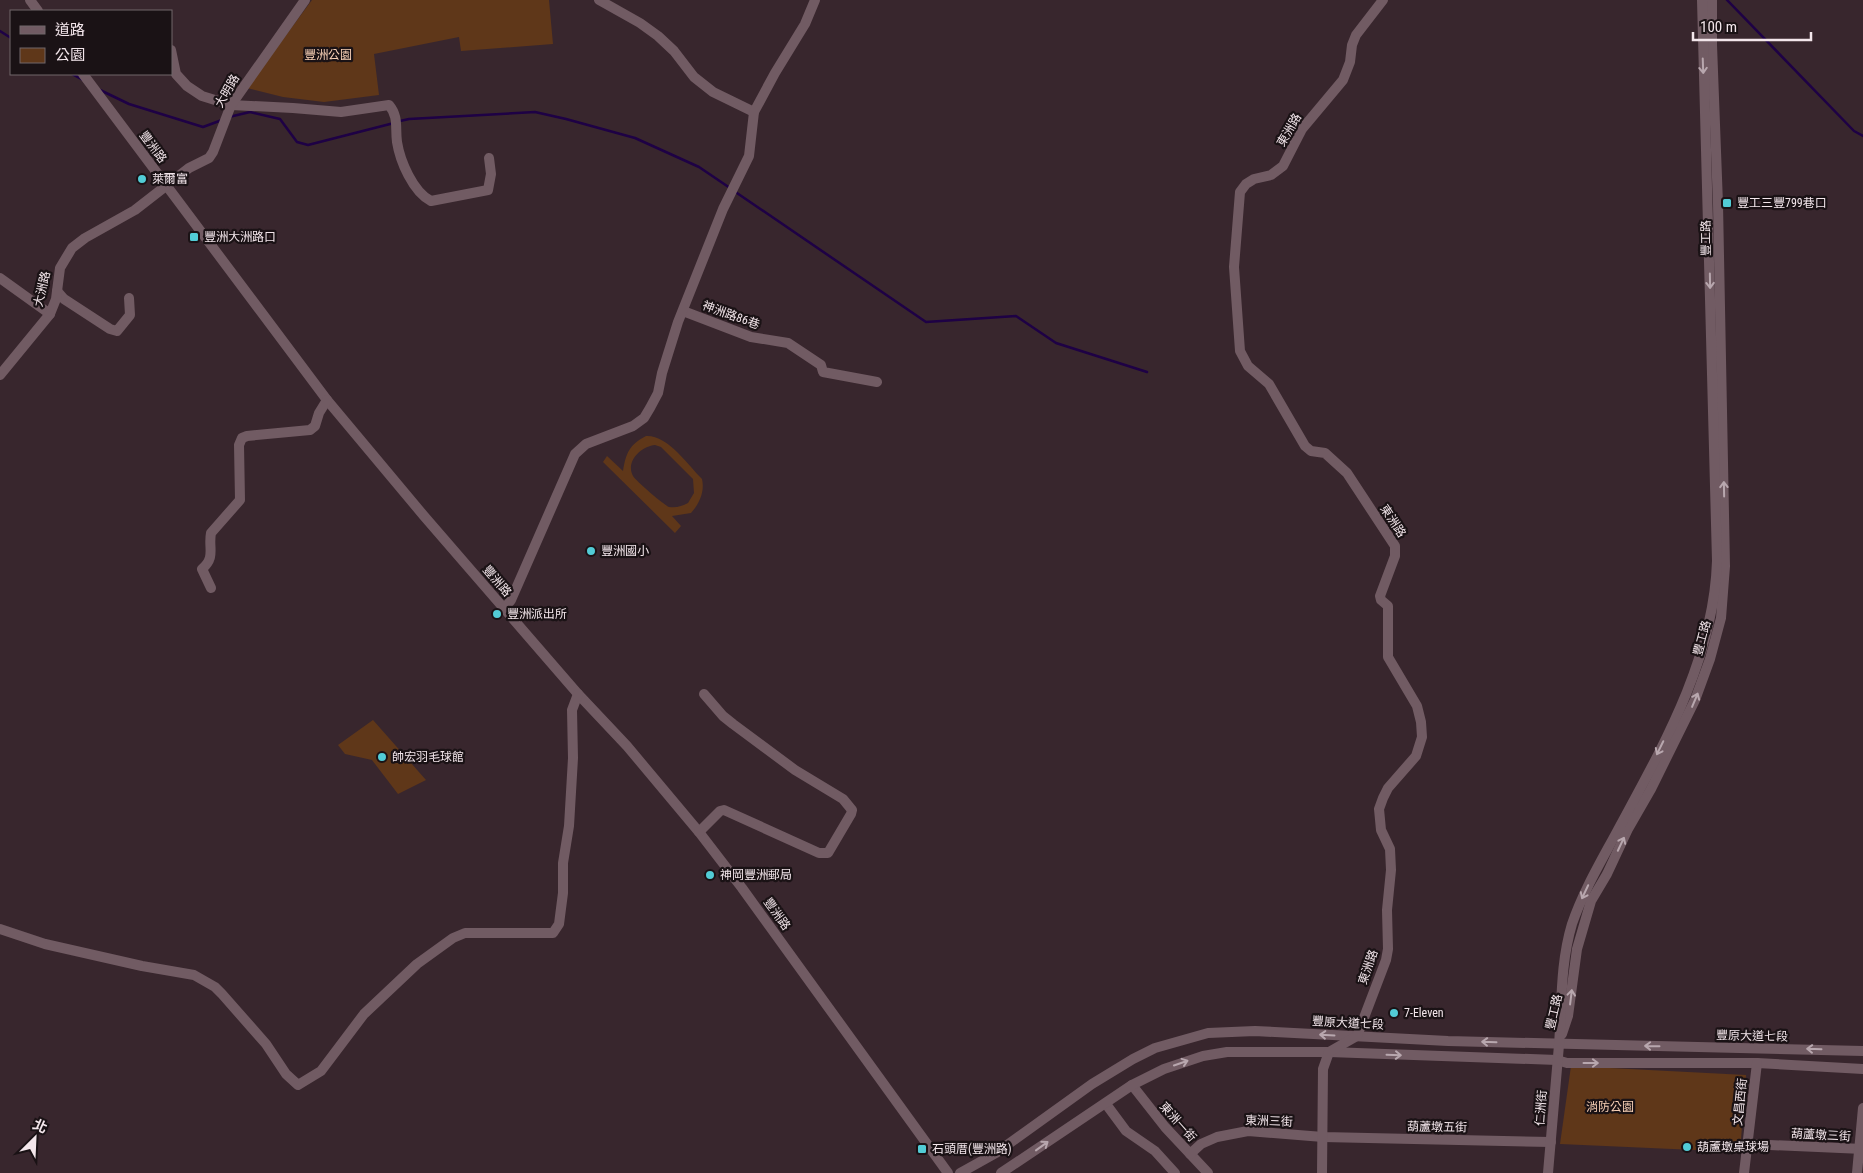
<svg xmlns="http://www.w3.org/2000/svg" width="1863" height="1173" font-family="'Roboto Condensed','Noto Sans TC',sans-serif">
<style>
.green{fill:#5f3719;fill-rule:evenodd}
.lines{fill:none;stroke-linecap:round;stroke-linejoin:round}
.stream{stroke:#1e0145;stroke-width:2.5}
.minor{stroke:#715b63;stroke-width:10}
.oneway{stroke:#b8a7ae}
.poi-dot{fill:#52ccd6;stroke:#1a1215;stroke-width:2}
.labels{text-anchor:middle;stroke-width:4.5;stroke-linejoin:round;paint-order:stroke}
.park-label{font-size:12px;fill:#f9d1b7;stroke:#1a1215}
.street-label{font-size:12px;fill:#f3e6eb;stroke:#1a1215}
.poi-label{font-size:12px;fill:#f3e6eb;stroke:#1a1215;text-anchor:start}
</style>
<rect width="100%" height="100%" fill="#38262d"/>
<g class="green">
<path d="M 312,0 L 549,0 L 553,44 L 461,51 L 459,37 L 374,54 L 379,95 L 324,102 L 283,97 L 247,88 Z"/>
<path d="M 646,436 C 668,435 687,464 702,479 C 705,492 699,504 691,513 L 672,516 L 681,526 L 675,533 L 603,462 L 607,456 L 623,471 C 626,453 629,445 646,436 ZM 655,445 L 661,447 L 693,479 L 694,493 L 688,503 C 682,506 677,508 669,507 C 664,505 636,481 633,476 C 625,461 642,446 655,445 Z"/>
<path d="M 373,720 L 426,780 L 398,794 L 372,760 L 345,754 L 338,745 Z"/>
<path d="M 1571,1066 L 1746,1075 L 1740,1152 L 1560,1144 Z"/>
</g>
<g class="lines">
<g class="stream">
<path d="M 1727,0 L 1854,131 L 1863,136"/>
<path d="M 0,31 L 11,38"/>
<path d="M 72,74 L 83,80"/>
<path d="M 100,90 L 129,104 L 203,127 L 222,120"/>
<path d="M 229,117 L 250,112 L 280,119 L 297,142 L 308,145 L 394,123"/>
<path d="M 400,121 L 409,119 L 535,112 L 566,119 L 635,138 L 699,167 L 730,188"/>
<path d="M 734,191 L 926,322 L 1016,316 L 1056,343 L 1147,372"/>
</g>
<g class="minor">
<path d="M 30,0 L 38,11"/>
<path d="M 599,0 L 640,23 L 658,36 L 674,51 L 694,77 L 713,92 L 754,112"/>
<path d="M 171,50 L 176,74 L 187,86 L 202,96 L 231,105 L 293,108 L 341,112 L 389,105 C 399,117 395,128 397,142 C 400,161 413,192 431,201 L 488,190 L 491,174 L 489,158"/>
<path d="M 83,74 L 327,400 L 424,516 L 578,694 L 627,746 L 699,832 L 742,888 L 948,1173"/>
<path d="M 0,278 L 50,314"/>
<path d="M 57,291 L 64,299 L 110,329 L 117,331 L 130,315 L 129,298"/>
<path d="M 683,311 L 751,337 L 788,343 L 821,365 L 823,372 L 877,382"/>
<path d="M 0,375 L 50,314 L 56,299 L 60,268 L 72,248 L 85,238 L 135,210 L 189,168 L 209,158 L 213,152 L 231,105 L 305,0"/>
<path d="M 211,588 L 202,569 C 216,557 208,548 211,533 L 240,500 L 239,445 L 242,438 L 247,436 L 310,430 L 315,426 L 319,413 L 327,400"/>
<path d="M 505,608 L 511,600 L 575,454 L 586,444 L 633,426 L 644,418 L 650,408 L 658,393 L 662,373 L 678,322 L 723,209 L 749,156 L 754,112 L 775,73 L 805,24 L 815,0"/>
<path d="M 699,832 L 720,811 L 724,810 L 819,853 L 828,853 L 851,814 L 852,810 L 843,799 L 795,770 L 733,724 L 723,716 L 704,694"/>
<path d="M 0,929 L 45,944 L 142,966 L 194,975 L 215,987 L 222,994 L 266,1044 L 286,1074 L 298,1085 L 321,1071 L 364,1014 L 417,964 L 453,938 L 465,933 L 553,933 L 559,924 L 563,893 L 563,863 L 569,826 L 573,758 L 572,710 L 578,694"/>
<path d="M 1562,1034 L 1568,1016 L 1577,949 L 1591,901 L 1607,874 L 1628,829 L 1651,789 L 1695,700 L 1710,659 L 1721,618 L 1725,566 L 1718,204 L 1712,45 L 1712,0"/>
<path d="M 1132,1085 L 1165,1127 L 1208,1173"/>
<path d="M 1106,1104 L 1126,1131 L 1155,1151 L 1175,1173"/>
<path d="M 1748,1144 L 1863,1149"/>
<path d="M 1190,1154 L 1201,1144 L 1217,1137 L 1248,1131 L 1323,1137 L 1551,1142"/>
<path d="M 960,1173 L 996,1153 L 1092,1084 L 1133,1059 L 1155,1048 L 1208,1033 L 1255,1031 L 1448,1041 L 1863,1051"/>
<path d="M 1001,1173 L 1132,1085 L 1164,1069 L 1203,1056 L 1227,1052 L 1329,1052 L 1557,1060 L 1567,1063 L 1757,1063 L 1863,1069"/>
<path d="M 1322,1173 L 1323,1069 L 1329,1052 L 1357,1036 L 1386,960 L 1388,949 L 1387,910 L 1391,870 L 1390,849 L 1381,830 L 1379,809 L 1383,798 L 1388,788 L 1416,756 L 1422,737 L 1421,722 L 1417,706 L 1388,657 L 1388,606 L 1381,600 L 1380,596 L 1395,556 L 1395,546 L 1347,473 L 1325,453 L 1311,451 L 1305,446 L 1269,384 L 1248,366 L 1240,351 L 1234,267 L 1240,192 L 1246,184 L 1254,179 L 1271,175 L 1283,166 L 1302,129 L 1343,80 L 1350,62 L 1352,45 L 1356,35 L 1383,0"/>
<path d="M 1548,1173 C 1552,1130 1555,1087 1559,1045 C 1562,1004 1560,964 1572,924 C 1584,889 1603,858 1620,826 C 1665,743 1714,657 1717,561 L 1702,0"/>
<path d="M 1744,1173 L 1757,1063"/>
<path d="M 1857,1173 L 1863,1108"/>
</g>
</g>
<defs><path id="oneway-shaft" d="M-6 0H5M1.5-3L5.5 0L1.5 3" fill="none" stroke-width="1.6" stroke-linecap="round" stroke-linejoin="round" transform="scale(1.25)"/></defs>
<g class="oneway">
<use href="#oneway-shaft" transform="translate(1703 66) rotate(88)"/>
<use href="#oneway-shaft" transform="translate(1710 281) rotate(89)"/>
<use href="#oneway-shaft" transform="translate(1724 489) rotate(-91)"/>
<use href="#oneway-shaft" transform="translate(1695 700) rotate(-67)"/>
<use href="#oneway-shaft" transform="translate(1660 748) rotate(116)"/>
<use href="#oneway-shaft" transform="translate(1621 844) rotate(-65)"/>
<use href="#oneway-shaft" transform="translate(1585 892) rotate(115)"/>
<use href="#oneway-shaft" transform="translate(1571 997) rotate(-83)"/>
<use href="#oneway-shaft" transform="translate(1327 1035) rotate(-177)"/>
<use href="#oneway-shaft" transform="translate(1489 1042) rotate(-178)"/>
<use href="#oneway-shaft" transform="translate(1652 1046) rotate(-179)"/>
<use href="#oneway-shaft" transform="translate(1814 1049) rotate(-178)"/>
<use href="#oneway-shaft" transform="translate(1394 1055) rotate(2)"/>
<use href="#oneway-shaft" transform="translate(1181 1063) rotate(-19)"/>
<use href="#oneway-shaft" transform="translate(1591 1063)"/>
<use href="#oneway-shaft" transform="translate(1042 1146) rotate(-36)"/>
</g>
<g class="poi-dot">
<circle cx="142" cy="179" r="5"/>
<rect x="1722" y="198" width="10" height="10" rx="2.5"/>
<rect x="189" y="232" width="10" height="10" rx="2.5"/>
<circle cx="591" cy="551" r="5"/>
<circle cx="497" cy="614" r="5"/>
<circle cx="382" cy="757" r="5"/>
<circle cx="710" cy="875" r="5"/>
<circle cx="1394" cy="1013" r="5"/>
<circle cx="1687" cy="1147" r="5"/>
<rect x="917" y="1144" width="10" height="10" rx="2.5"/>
</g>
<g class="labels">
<g class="park-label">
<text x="328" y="59">豐洲公園</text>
<text x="1610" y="1111">消防公園</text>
</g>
<g class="street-label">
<text transform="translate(227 91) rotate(-60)" y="4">大明路</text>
<text transform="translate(1289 130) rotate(-60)" y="4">東洲路</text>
<text transform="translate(153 147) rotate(53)" y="4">豐洲路</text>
<text transform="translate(1706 238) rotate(-91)" y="4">豐工路</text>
<text transform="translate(42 289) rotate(-77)" y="4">大洲路</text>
<text transform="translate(731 315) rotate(20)" y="4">神洲路86巷</text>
<text transform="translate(1393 521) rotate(57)" y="4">東洲路</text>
<text transform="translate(497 581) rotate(49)" y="4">豐洲路</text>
<text transform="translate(1702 638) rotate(-75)" y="4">豐工路</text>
<text transform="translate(777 914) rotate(54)" y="4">豐洲路</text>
<text transform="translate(1368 967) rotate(-71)" y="4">東洲路</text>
<text transform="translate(1554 1012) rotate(-77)" y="4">豐工路</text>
<text transform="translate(1348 1023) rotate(3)" y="4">豐原大道七段</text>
<text transform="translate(1752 1036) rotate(1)" y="4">豐原大道七段</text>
<text transform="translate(1740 1102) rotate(-84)" y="4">文昌西街</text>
<text transform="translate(1541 1108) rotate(-86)" y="4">仁洲街</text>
<text transform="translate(1269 1121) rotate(2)" y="4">東洲三街</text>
<text transform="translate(1178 1122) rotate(48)" y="4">東洲一街</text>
<text transform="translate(1437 1127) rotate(1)" y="4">葫蘆墩五街</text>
<text transform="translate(1821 1135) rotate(3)" y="4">葫蘆墩三街</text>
</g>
<g class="poi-label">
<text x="152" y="183">萊爾富</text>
<text x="1737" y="207">豐工三豐799巷口</text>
<text x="204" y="241">豐洲大洲路口</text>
<text x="601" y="555">豐洲國小</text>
<text x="507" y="618">豐洲派出所</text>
<text x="392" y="761">帥宏羽毛球館</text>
<text x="720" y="879">神岡豐洲郵局</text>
<text x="1404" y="1017">7-Eleven</text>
<text x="1697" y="1151">葫蘆墩桌球場</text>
<text x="932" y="1153">石頭厝(豐洲路)</text>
</g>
</g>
<rect x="10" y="10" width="162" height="65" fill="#1a1215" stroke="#71676b"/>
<rect x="20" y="26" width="25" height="8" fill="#715b63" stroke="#71676b"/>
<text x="55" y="35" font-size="15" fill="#f3e6eb">道路</text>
<rect x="20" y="48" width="25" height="15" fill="#5f3719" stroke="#71676b"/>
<text x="55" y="60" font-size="15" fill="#f3e6eb">公園</text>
<g transform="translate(35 1138) rotate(24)" stroke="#1a1215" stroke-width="4" paint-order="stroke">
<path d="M0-4L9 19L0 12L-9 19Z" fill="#f3e6eb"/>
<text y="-8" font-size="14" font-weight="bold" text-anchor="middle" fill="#f3e6eb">北</text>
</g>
<path d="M1693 32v8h118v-8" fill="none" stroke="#f3e6eb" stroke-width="2.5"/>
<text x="1700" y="32" font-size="15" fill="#f3e6eb" stroke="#1a1215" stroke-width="4" paint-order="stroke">100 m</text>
</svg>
